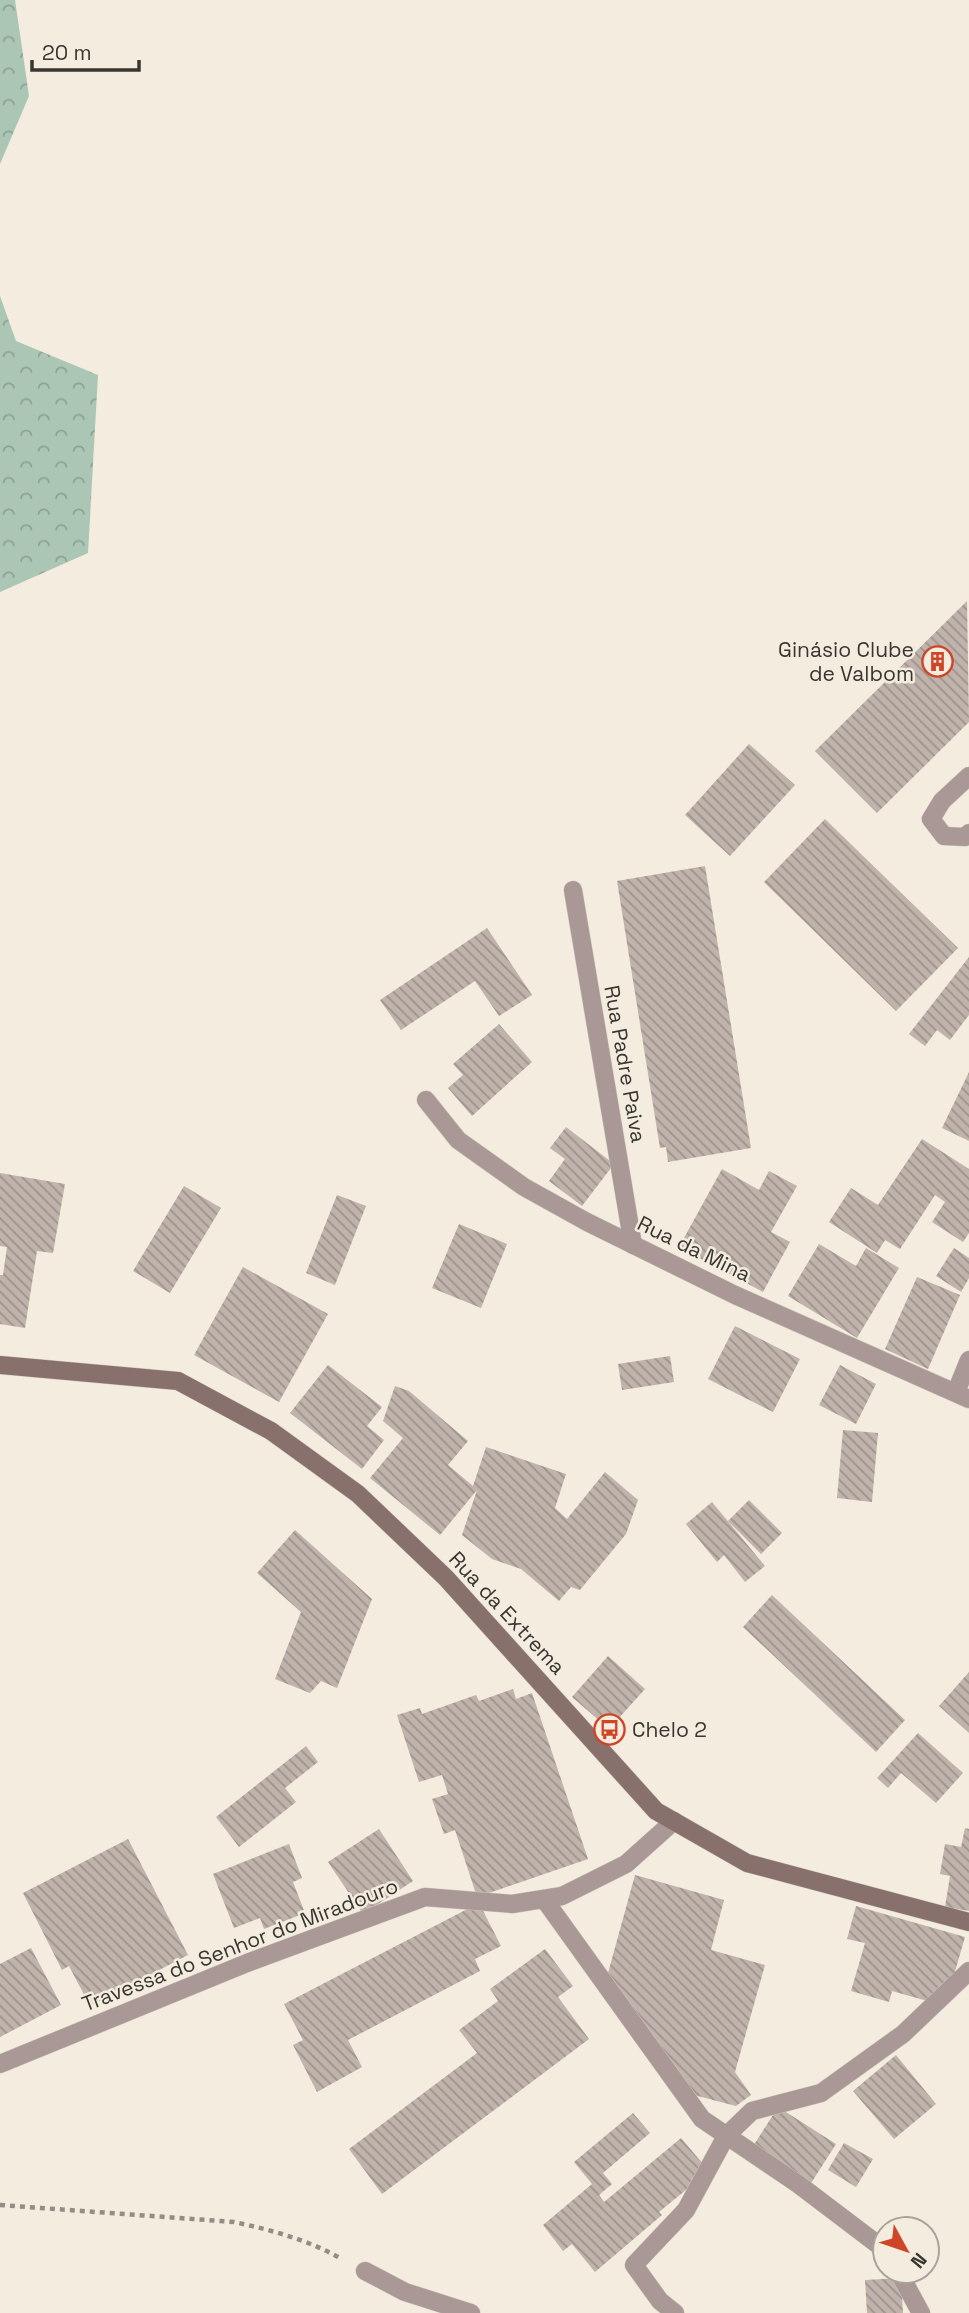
<svg xmlns="http://www.w3.org/2000/svg" width="969" height="2313" font-family="'Space Grotesk',sans-serif">
<style>
.forest{fill:url(#forest-crowns)}
.building{fill:url(#building-back-hatch)}
.lines{fill:none;stroke-linecap:round;stroke-linejoin:round}
.street-casing{stroke:#cec8bc;stroke-width:19}
.secondary-casing{stroke:#cec8bc;stroke-width:19}
.path{stroke:#928e85;stroke-width:4.5;stroke-dasharray:5 5;stroke-linecap:butt}
.street{stroke:#aa9896;stroke-width:18}
.secondary{stroke:#88706d;stroke-width:18}
.labels{text-anchor:middle;stroke-width:5;stroke-linejoin:round;paint-order:stroke}
.poi-label{font-size:21px;fill:#383631;stroke:#f3ecdf;text-anchor:end}
.street-label{font-size:21px;fill:#383631;stroke:#f3ecdf}
</style>
<defs>
<pattern id="forest-crowns" width="20" height="18" patternUnits="userSpaceOnUse" patternTransform="scale(1.75)"><rect width="20" height="18" fill="#abc6b5"/><path d="M2 6a3 3 0 1 1 6 0M12 15a3 3 0 1 1 6 0" fill="none" stroke="#8ca294"/></pattern>
<pattern id="building-back-hatch" width="6" height="6" patternUnits="userSpaceOnUse" patternTransform="scale(1.75)"><rect width="6" height="6" fill="#c0b3ab"/><path d="M-1 5l2 2M0 0l6 6M5-1l2 2" fill="none" stroke="#9d928c"/></pattern>
</defs>
<rect width="100%" height="100%" fill="#f3ecdf"/>
<g class="forest">
<path d="M 0,0 L 15,0 L 29,96 L 0,164 Z"/>
<path d="M 0,296 L 16,341 L 98,375 L 88,553 L 0,592 Z"/>
</g>
<g class="building">
<path d="M 967,601 L 969,722 L 877,813 L 815,751 Z"/>
<path d="M 749,744 L 795,785 L 730,856 L 685,815 Z"/>
<path d="M 825,819 L 958,948 L 896,1011 L 764,882 Z"/>
<path d="M 705,866 L 751,1148 L 668,1162 L 666,1147 L 660,1148 L 617,881 Z"/>
<path d="M 487,928 L 532,995 L 499,1016 L 475,981 L 401,1030 L 380,1000 Z"/>
<path d="M 969,957 L 969,1015 L 950,1040 L 937,1030 L 925,1046 L 909,1034 Z"/>
<path d="M 499,1024 L 532,1062 L 472,1116 L 448,1088 L 463,1075 L 453,1064 Z"/>
<path d="M 969,1072 L 969,1141 L 942,1128 Z"/>
<path d="M 566,1127 L 614,1164 L 582,1206 L 549,1181 L 565,1159 L 550,1148 Z"/>
<path d="M 922,1139 L 969,1169 L 969,1233 L 963,1242 L 932,1222 L 945,1202 L 935,1195 L 900,1249 L 885,1240 L 877,1253 L 829,1222 L 851,1188 L 878,1205 Z"/>
<path d="M 722,1169 L 759,1190 L 769,1171 L 797,1186 L 771,1232 L 790,1242 L 763,1292 L 679,1247 Z"/>
<path d="M 0,1173 L 65,1184 L 53,1253 L 37,1251 L 25,1328 L 0,1324 L 0,1275 L 3,1275 L 7,1247 L 0,1246 Z"/>
<path d="M 184,1186 L 221,1208 L 170,1293 L 133,1271 Z"/>
<path d="M 337,1195 L 366,1206 L 335,1285 L 306,1273 Z"/>
<path d="M 459,1224 L 507,1244 L 481,1308 L 432,1288 Z"/>
<path d="M 819,1244 L 856,1266 L 866,1248 L 899,1268 L 857,1338 L 788,1296 Z"/>
<path d="M 954,1248 L 969,1258 L 969,1278 L 961,1292 L 936,1276 Z"/>
<path d="M 243,1267 L 328,1314 L 279,1402 L 194,1355 Z"/>
<path d="M 917,1277 L 960,1295 L 928,1369 L 885,1349 Z"/>
<path d="M 735,1326 L 800,1359 L 773,1412 L 708,1379 Z"/>
<path d="M 670,1356 L 674,1382 L 622,1390 L 618,1364 Z"/>
<path d="M 328,1365 L 382,1407 L 367,1426 L 384,1440 L 362,1469 L 290,1413 Z"/>
<path d="M 840,1365 L 876,1384 L 856,1424 L 819,1405 Z"/>
<path d="M 395,1386 L 409,1391 L 468,1441 L 448,1465 L 473,1486 L 486,1447 L 566,1474 L 555,1508 L 567,1519 L 605,1472 L 638,1500 L 626,1534 L 580,1590 L 571,1587 L 559,1601 L 521,1569 L 492,1559 L 462,1535 L 477,1490 L 440,1535 L 370,1478 L 403,1438 L 383,1421 Z"/>
<path d="M 843,1430 L 878,1433 L 872,1502 L 837,1498 Z"/>
<path d="M 749,1500 L 782,1533 L 761,1554 L 728,1521 Z"/>
<path d="M 712,1502 L 765,1566 L 745,1582 L 724,1555 L 717,1562 L 686,1524 Z"/>
<path d="M 295,1530 L 372,1599 L 337,1688 L 321,1681 L 310,1693 L 275,1679 L 301,1612 L 257,1573 Z"/>
<path d="M 772,1595 L 905,1720 L 876,1752 L 743,1627 Z"/>
<path d="M 608,1656 L 645,1689 L 609,1729 L 572,1697 Z"/>
<path d="M 969,1672 L 969,1733 L 939,1706 Z"/>
<path d="M 513,1689 L 516,1699 L 532,1693 L 588,1859 L 477,1897 L 455,1830 L 444,1834 L 432,1799 L 448,1794 L 442,1775 L 419,1782 L 397,1715 L 420,1708 L 422,1714 L 476,1695 L 479,1701 Z"/>
<path d="M 918,1733 L 963,1773 L 936,1803 L 901,1773 L 888,1788 L 877,1778 Z"/>
<path d="M 306,1746 L 318,1762 L 285,1788 L 296,1802 L 239,1847 L 216,1817 Z"/>
<path d="M 965,1828 L 969,1829 L 969,1911 L 945,1907 L 950,1876 L 940,1874 L 945,1844 L 961,1847 Z"/>
<path d="M 379,1829 L 413,1881 L 363,1914 L 328,1862 Z"/>
<path d="M 128,1839 L 188,1955 L 90,2006 L 69,1966 L 62,1970 L 23,1893 Z"/>
<path d="M 289,1844 L 302,1878 L 293,1882 L 305,1913 L 264,1929 L 260,1918 L 234,1928 L 213,1874 Z"/>
<path d="M 635,1875 L 724,1900 L 711,1950 L 765,1965 L 735,2072 L 751,2095 L 736,2106 L 694,2095 L 608,1973 Z"/>
<path d="M 479,1903 L 501,1946 L 475,1959 L 480,1971 L 348,2040 L 362,2067 L 317,2092 L 293,2045 L 303,2040 L 284,2004 Z"/>
<path d="M 856,1906 L 965,1937 L 945,2006 L 892,1991 L 889,2002 L 851,1991 L 865,1943 L 847,1939 Z"/>
<path d="M 31,1948 L 61,2005 L 0,2037 L 0,1964 Z"/>
<path d="M 545,1949 L 573,1986 L 558,1997 L 589,2039 L 382,2194 L 349,2149 L 477,2053 L 459,2030 L 498,2001 L 490,1989 Z"/>
<path d="M 896,2055 L 936,2104 L 894,2139 L 853,2091 Z"/>
<path d="M 778,2107 L 836,2144 L 808,2188 L 750,2151 Z"/>
<path d="M 633,2113 L 650,2133 L 603,2173 L 612,2184 L 599,2195 L 604,2202 L 681,2138 L 709,2171 L 659,2212 L 662,2215 L 595,2272 L 572,2244 L 563,2251 L 543,2225 L 592,2184 L 574,2162 Z"/>
<path d="M 844,2143 L 873,2159 L 856,2187 L 828,2170 Z"/>
<path d="M 901,2278 L 903,2313 L 867,2313 L 865,2280 Z"/>
</g>
<g class="lines">
<defs>
<g id="street">
<path d="M 969,776 L 942,801 L 931,819 L 944,836 L 965,837 L 969,833"/>
<path d="M 573,890 L 633,1245"/>
<path d="M 426,1100 L 458,1140 L 524,1187 L 587,1222 L 735,1295 L 969,1399"/>
<path d="M 956,1392 L 969,1360"/>
<path d="M 544,1899 L 702,2119 L 798,2184 L 885,2250"/>
<path d="M 0,2064 L 247,1963 L 425,1897 L 512,1904 L 562,1896 L 626,1864 L 674,1821"/>
<path d="M 365,2271 L 405,2292 L 471,2313"/>
<path d="M 898,2271 L 921,2313"/>
<path d="M 675,2313 L 660,2301 L 634,2265 L 686,2210 L 726,2136 L 752,2111 L 821,2093 L 903,2034 L 969,1971"/>
</g>
<path id="secondary" d="M 0,1365 L 178,1381 L 271,1431 L 358,1494 L 446,1578 L 656,1811 L 747,1863 L 969,1922"/>
</defs>
<use href="#street" class="street-casing"/>
<use href="#secondary" class="secondary-casing"/>
<path class="path" d="M 0,2205 L 234,2222 C 272,2230 308,2240 342,2259"/>
<use href="#street" class="street"/>
<use href="#secondary" class="secondary"/>
</g>
<defs>
<symbol id="building-ring" viewBox="-11 -11 22 22"><circle r="9.5" fill="#f3ecdf" stroke="#cf4527" stroke-width="1.5"/><path d="M-4-6H4V6H1V3H-1V6H-4ZM-2.5-4.3h1.7v1.8h-1.7ZM.8-4.3h1.7v1.8H.8ZM-2.5-1h1.7V.8h-1.7ZM.8-1h1.7V.8H.8Z" fill="#cf4527"/></symbol>
<symbol id="bus-ring" viewBox="-11 -11 22 22"><circle r="9.5" fill="#f3ecdf" stroke="#cf4527" stroke-width="1.5"/><path d="M-5-6H5V4H4V6H2V4H-2V6H-4V4H-5ZM-3.5-4V0h7V-4ZM-3.5 1.2v1.5H-2V1.2ZM2 1.2v1.5H3.5V1.2Z" fill="#cf4527"/></symbol>
</defs>
<g fill-rule="evenodd">
<use href="#building-ring" x="920" y="644" width="35" height="35"/>
<use href="#bus-ring" x="592" y="1712" width="35" height="35"/>
</g>
<g class="labels">
<g class="poi-label">
<text x="914" y="657">Ginásio Clube<tspan x="914" dy="24">de Valbom</tspan></text>
<text x="632" y="1737" text-anchor="start">Chelo 2</text>
</g>
<g class="street-label">
<text transform="translate(625 1064) rotate(80)" y="7">Rua Padre Paiva</text>
<text transform="translate(694 1249) rotate(26)" y="7">Rua da Mina</text>
<text transform="translate(507 1613) rotate(47)" y="7">Rua da Extrema</text>
<text transform="translate(240 1945) rotate(-21)" y="7">Travessa do Senhor do Miradouro</text>
</g>
</g>
<g transform="translate(906 2250) rotate(130)"><circle r="33" fill="#f3ecdf" stroke="#a8a399" stroke-width="2"/>
<path d="M0-5L12 26L0 18L-12 26Z" fill="#cf4527"/>
<text y="-10" font-size="19" font-weight="bold" text-anchor="middle" fill="#383631">N</text>
</g>
<path d="M32 60v10h107v-10" fill="none" stroke="#383631" stroke-width="3.5"/>
<text x="42" y="60" font-size="21" fill="#383631" stroke="#f3ecdf" stroke-width="5" paint-order="stroke">20 m</text>
</svg>
